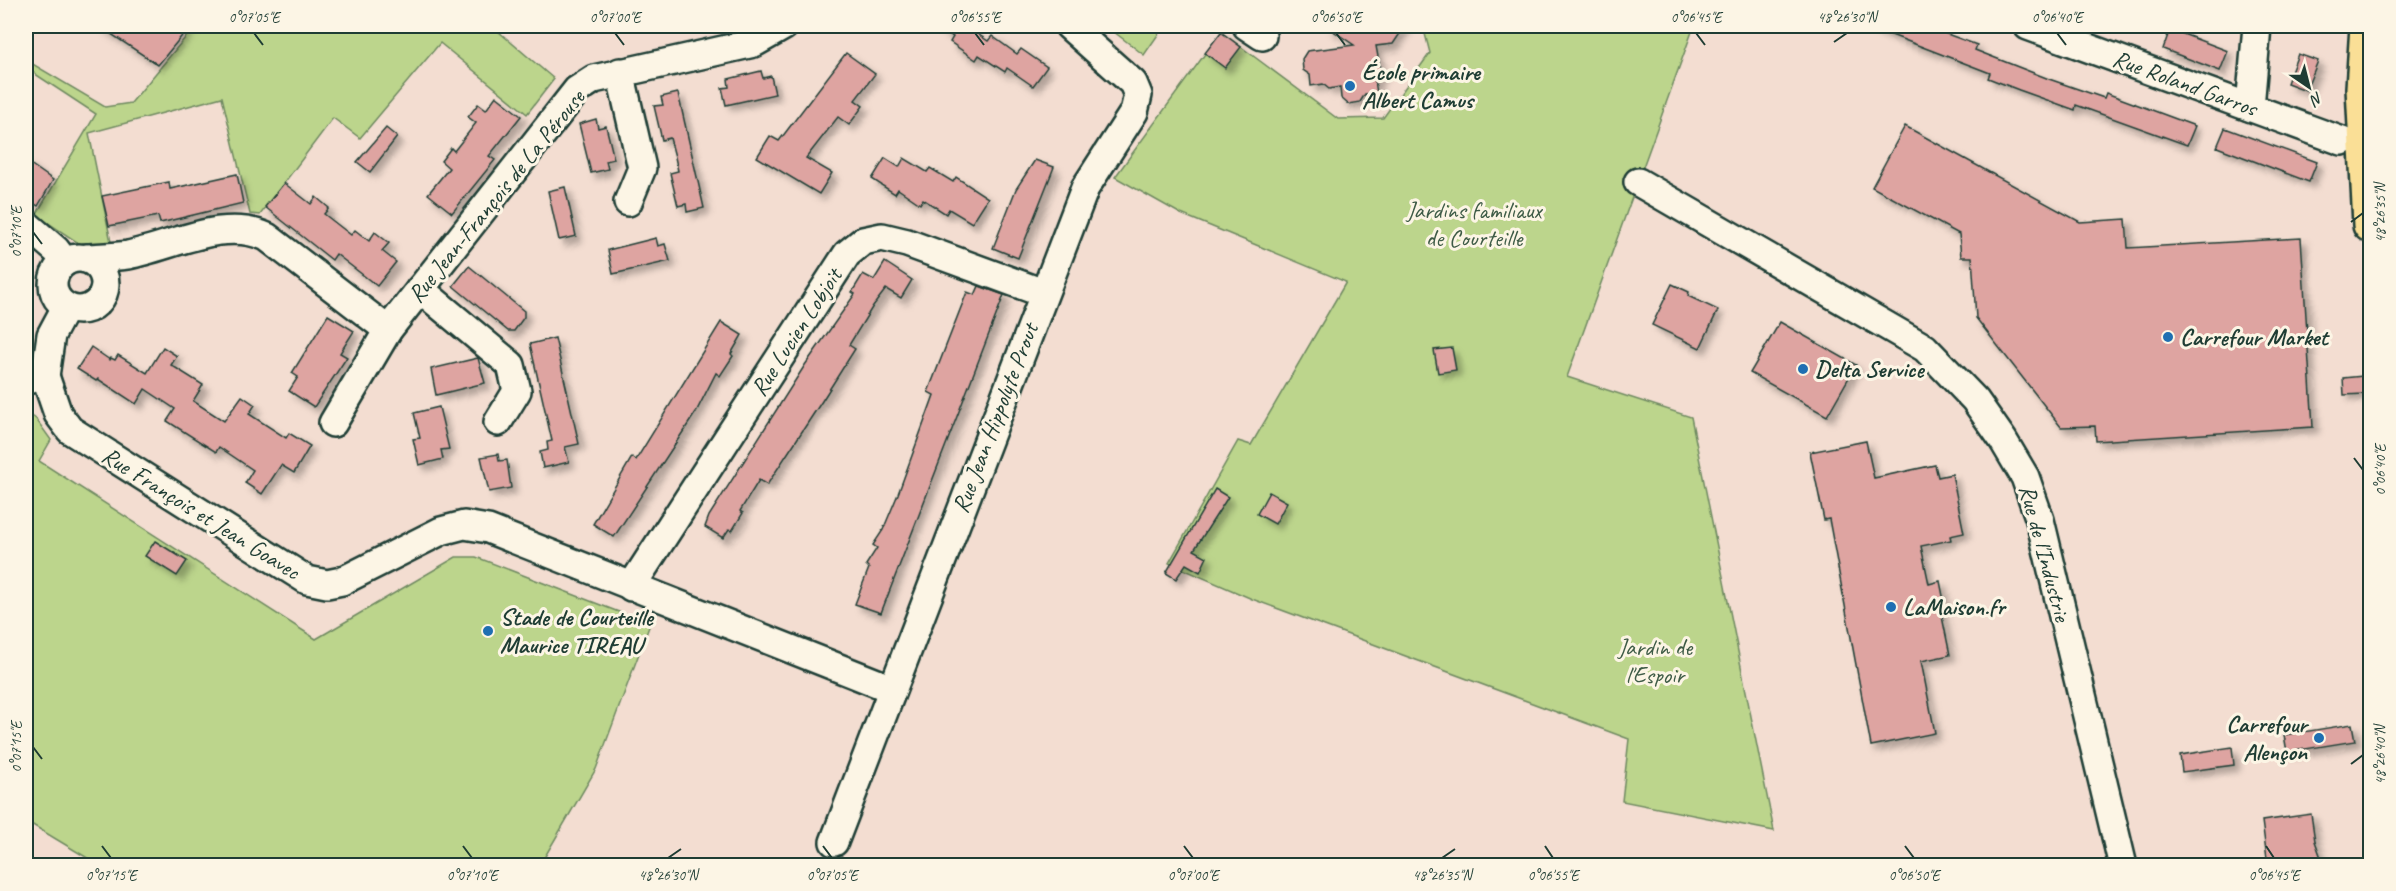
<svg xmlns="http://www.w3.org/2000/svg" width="2396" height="891" font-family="Caveat,sans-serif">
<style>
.green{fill:#bcd58c;stroke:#6e8960;stroke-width:1.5}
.building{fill:#dea4a1;stroke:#1f3d34;stroke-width:1.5;filter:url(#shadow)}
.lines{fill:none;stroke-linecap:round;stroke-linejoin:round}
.minor-casing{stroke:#1f3d34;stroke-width:32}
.major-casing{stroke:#1f3d34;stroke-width:38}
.minor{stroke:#fcf5e5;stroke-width:27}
.major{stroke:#fadf96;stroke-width:33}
.ticks{fill:none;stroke:#1f3d34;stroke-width:2}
.poi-dot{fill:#1f6fb2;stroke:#fcf5e5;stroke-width:2}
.labels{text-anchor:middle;stroke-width:6;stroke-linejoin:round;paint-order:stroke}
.poi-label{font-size:24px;font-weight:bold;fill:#1f3d34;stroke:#fcf5e5;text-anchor:start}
.street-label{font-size:24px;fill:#1f3d34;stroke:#fcf5e5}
.park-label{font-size:24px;fill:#3e5b46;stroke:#fcf5e5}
.neatline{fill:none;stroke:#1f3d34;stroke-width:2}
.ticks-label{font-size:15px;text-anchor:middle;fill:#1f3d34}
</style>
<defs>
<filter id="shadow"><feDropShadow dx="5.5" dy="5.5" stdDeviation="3" flood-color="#0004"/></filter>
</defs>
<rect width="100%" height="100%" fill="#f3ddd1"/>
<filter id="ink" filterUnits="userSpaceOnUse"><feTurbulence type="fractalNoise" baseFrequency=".0167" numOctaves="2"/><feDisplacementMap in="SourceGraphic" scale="12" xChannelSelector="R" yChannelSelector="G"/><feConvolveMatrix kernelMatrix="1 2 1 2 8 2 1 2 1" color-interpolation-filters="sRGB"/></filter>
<g filter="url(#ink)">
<g class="green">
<path d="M 195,26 L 492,26 L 554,79 L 527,114 L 440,43 L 360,138 L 333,118 L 260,215 L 250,214 L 222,97 L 89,133 L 111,242 L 86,248 L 36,215 L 96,114 L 26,68 L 26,60 L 105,107 L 131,103 Z"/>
<path d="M 1119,26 L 1164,26 L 1144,55 L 1114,32 Z"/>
<path d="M 1423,26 L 1694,26 L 1567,377 L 1691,417 L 1774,831 L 1622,801 L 1629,739 L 1252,599 L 1169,563 L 1238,441 L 1251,445 L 1346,282 L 1181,214 L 1115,177 L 1221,32 L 1338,119 L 1383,118 L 1430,53 Z"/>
<path d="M 26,412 L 36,419 L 51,440 L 39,461 L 316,639 L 456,557 L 476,557 L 650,624 L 596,769 L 540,865 L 99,865 L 26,821 Z"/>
</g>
<g class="building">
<path d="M 99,26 L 190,26 L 158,65 Z"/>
<path d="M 937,26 L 966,26 L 988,41 L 992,36 L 1017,54 L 1021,49 L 1047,67 L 1033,86 L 1007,68 L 1005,72 L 979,55 L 976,60 L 950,42 L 953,37 Z"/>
<path d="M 1326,26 L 1405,26 L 1393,44 L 1376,46 L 1381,73 L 1375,81 L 1377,93 L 1365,94 L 1360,102 L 1348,104 L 1341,98 L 1340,87 L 1329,89 L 1323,84 L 1311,86 L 1310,75 L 1303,70 L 1302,59 L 1307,51 L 1354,45 Z"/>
<path d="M 1868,26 L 1925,26 L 1977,45 L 1975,50 L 2049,79 L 2104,98 L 2106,93 L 2195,126 L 2187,145 L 2076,105 L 2075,110 L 2019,90 L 1988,78 L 1990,73 Z"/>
<path d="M 2170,29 L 2228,51 L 2220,71 L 2163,49 Z"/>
<path d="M 1221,32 L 1241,47 L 1225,68 L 1205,53 Z"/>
<path d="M 846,53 L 875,74 L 855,100 L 863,106 L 849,125 L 838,117 L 806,158 L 832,173 L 819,194 L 757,157 L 770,136 L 779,141 Z"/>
<path d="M 2298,54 L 2318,61 L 2306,90 L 2287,83 Z"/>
<path d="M 761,71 L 763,78 L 771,76 L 775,94 L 726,105 L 722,88 L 729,87 L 728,79 Z"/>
<path d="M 678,93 L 704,208 L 687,212 L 686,204 L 678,206 L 670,173 L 678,171 L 675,157 L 670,138 L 662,140 L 654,106 L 663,105 L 661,97 Z"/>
<path d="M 496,96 L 521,116 L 489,156 L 495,160 L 452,213 L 428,194 L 449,168 L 441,161 L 451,148 L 454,151 L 476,123 L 468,117 L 478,104 L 486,110 Z"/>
<path d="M 596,119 L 598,128 L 606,126 L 614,159 L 606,161 L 608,169 L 591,173 L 579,124 Z"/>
<path d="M 1905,126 L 2080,222 L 2126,219 L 2128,248 L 2301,238 L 2313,427 L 2096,441 L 2095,426 L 2061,427 L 1976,318 L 1972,257 L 1961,257 L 1959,234 L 1872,187 Z"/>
<path d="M 386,128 L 397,137 L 370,172 L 357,162 Z"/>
<path d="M 2225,128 L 2317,162 L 2309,182 L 2217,147 Z"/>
<path d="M 885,158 L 899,167 L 904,158 L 927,172 L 930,168 L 953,182 L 956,177 L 988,198 L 972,223 L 949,209 L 946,214 L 923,199 L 920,204 L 898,189 L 895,194 L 872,179 Z"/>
<path d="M 1035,160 L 1054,167 L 1018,258 L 993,248 L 1016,189 Z"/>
<path d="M 26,161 L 53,180 L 38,206 L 26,198 Z"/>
<path d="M 237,174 L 243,203 L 160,223 L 158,216 L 109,226 L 102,196 L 169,182 L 170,189 Z"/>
<path d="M 284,183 L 311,204 L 316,197 L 329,208 L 324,214 L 351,235 L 355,230 L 369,241 L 375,232 L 389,243 L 382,251 L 396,262 L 377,286 L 336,254 L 332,260 L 265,207 Z"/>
<path d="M 565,187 L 576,236 L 559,240 L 548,191 Z"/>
<path d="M 656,238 L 658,246 L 665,244 L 670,261 L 613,274 L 608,250 Z"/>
<path d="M 885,262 L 912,280 L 901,298 L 886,289 L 873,306 L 849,345 L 855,349 L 822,401 L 767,485 L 759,480 L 740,511 L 743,513 L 732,531 L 729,529 L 723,538 L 705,527 L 709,516 L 805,365 L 855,294 L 852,292 L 863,274 L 874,280 Z"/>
<path d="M 469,266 L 524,311 L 524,317 L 514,331 L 508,331 L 453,286 Z"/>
<path d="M 1672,284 L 1689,292 L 1688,296 L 1718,310 L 1700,348 L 1652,325 Z"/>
<path d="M 979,286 L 1004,295 L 881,613 L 855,604 L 869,568 L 866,565 L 877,548 L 873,545 L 883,530 L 898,494 L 934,395 L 928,392 L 967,292 L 975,295 Z"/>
<path d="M 328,315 L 354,331 L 340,353 L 347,357 L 314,407 L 289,391 L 298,377 L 292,373 Z"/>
<path d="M 721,322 L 742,335 L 731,354 L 733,356 L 720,376 L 716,373 L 696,412 L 614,537 L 593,524 L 632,457 L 636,460 Z"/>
<path d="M 1780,322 L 1856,365 L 1827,416 L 1750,373 Z"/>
<path d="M 555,338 L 579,444 L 565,447 L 569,462 L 543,468 L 540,452 L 548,450 L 547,442 L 552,441 L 530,344 Z"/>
<path d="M 91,347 L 110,360 L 111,358 L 115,360 L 118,355 L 147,373 L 163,347 L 177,356 L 171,365 L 203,385 L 193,401 L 224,421 L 242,396 L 255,405 L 249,414 L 286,438 L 289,433 L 310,446 L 294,473 L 281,465 L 262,494 L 245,483 L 253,470 L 219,447 L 216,452 L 167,421 L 175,409 L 145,389 L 136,404 L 98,379 L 96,381 L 77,369 Z"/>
<path d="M 1452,348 L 1456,370 L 1438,373 L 1434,350 Z"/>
<path d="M 478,358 L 485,383 L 436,395 L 431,369 Z"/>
<path d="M 2363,376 L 2364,394 L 2344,395 L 2343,378 Z"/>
<path d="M 439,407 L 449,449 L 441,450 L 443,459 L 419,465 L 413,439 L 420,438 L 414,413 Z"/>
<path d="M 1866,441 L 1874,478 L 1935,465 L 1938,477 L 1952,474 L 1964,533 L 1950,536 L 1951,540 L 1921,546 L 1929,584 L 1940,581 L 1944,601 L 1939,602 L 1950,655 L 1921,661 L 1935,733 L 1871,746 L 1829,519 L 1824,520 L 1810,452 Z"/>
<path d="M 498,454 L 499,461 L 507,460 L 511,488 L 489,492 L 481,457 Z"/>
<path d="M 1215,489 L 1228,497 L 1194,550 L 1207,557 L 1200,572 L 1186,564 L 1176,579 L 1166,573 Z"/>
<path d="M 1269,492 L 1287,502 L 1275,524 L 1257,514 Z"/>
<path d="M 155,541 L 187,561 L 177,576 L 145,556 Z"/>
<path d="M 2352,724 L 2355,741 L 2287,752 L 2284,735 Z"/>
<path d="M 2232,747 L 2234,765 L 2182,772 L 2180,755 Z"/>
<path d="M 2311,814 L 2315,841 L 2324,866 L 2268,866 L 2262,821 Z"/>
</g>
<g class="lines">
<defs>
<g id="minor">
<path d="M 1247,26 L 1262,36"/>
<path d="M 2028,26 L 2342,141"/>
<path d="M 620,72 L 642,168 L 628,202"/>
<path d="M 2250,107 L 2257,26"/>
<path d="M 1638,182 L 1925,348 L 1975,400 L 2003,440 L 2025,477 L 2040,520 L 2123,866"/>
<path d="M 26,224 L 56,250 L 65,262"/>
<circle cx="79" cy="284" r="26"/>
<path d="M 87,258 C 100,257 115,257 128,255 C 173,246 224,217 267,237 L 388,330"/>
<path d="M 420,289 L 511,365 L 517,391 L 498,422"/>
<path d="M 45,376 L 58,414 L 70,430 L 307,580 L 327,584 L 342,581 L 441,531 L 464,525 L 488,529 L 892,689"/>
<path d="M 26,380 L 45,376 L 51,335 L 66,307"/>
<path d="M 333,423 L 388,330 L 577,90 L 594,79 L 754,43 L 784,26"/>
<path d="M 631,587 L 847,254 L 863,241 L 882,237 L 907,243 L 1043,293"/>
<path d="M 834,842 L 1085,188 L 1134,112 L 1138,95 L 1133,83 L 1069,26"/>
</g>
<path id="major" d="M 2367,26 L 2363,88 L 2370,225"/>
</defs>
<use href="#minor" class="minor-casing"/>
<use href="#major" class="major-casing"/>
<use href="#minor" class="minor"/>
<use href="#major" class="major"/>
</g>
</g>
<path class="ticks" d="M 254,33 L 263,45M 615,33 L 624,45M 975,33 L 984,45M 1336,33 L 1345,45M 1696,33 L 1705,45M 2057,33 L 2066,45M 1834,42 L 1847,33M 2351,222 L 2363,213M 33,232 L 42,244M 2354,458 L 2363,470M 33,747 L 42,759M 2351,764 L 2363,755M 102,846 L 111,858M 463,846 L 472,858M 823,846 L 832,858M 1184,846 L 1193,858M 1545,846 L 1553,858M 1905,846 L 1914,858M 2266,846 L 2274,858M 668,858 L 681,849M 1442,858 L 1455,849"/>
<g class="poi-dot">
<circle cx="1350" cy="86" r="6"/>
<circle cx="2168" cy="337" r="6"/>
<circle cx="1803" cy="369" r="6"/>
<circle cx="1891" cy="607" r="6"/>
<circle cx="488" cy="631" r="6"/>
<circle cx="2319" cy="738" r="6"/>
</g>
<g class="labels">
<g class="poi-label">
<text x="1362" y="80">École primaire<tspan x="1362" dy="28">Albert Camus</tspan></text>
<text x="2180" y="345">Carrefour Market</text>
<text x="1815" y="377">Delta Service</text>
<text x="1903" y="615">LaMaison.fr</text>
<text x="500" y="625">Stade de Courteille<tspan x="500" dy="28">Maurice TIREAU</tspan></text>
<text x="2307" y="732" text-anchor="end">Carrefour<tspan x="2307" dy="28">Alençon</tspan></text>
</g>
<g class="street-label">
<text transform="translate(2185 83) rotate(20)" y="8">Rue Roland Garros</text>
<text transform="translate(496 196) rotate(-51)" y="8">Rue Jean-François de La Pérouse</text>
<text transform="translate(796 332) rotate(-57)" y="8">Rue Lucien Lobjoit</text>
<text transform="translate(995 418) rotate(-69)" y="8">Rue Jean Hippolyte Prout</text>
<text transform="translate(201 513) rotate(32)" y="8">Rue François et Jean Goavec</text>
<text transform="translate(2045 553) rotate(75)" y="8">Rue de l'Industrie</text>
</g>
<g class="park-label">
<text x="1474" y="218">Jardins familiaux<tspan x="1474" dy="28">de Courteille</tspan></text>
<text x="1655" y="655">Jardin de<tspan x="1655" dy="28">l'Espoir</tspan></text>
</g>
</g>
<rect width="2396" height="891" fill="none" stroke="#fcf5e5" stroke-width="66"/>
<g transform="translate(2309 87) rotate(145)" stroke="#fcf5e5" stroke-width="4.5" paint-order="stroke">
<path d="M0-4.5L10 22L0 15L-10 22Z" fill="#1f3d34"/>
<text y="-9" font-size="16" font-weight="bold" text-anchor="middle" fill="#1f3d34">N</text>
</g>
<rect x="33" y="33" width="2330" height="825" class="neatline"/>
<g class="ticks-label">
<text x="254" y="22">0°07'05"E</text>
<text x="615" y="22">0°07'00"E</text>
<text x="975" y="22">0°06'55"E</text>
<text x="1336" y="22">0°06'50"E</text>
<text x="1696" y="22">0°06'45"E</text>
<text x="1847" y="22">48°26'30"N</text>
<text x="2057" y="22">0°06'40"E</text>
<text transform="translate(2380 213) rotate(-90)" y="5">48°26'35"N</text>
<text transform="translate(16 232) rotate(-90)" y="5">0°07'10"E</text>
<text transform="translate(2380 470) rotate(-90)" y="5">0°06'40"E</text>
<text transform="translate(16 747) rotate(-90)" y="5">0°07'15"E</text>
<text transform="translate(2380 755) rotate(-90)" y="5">48°26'40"N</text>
<text x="111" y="880">0°07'15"E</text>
<text x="472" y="880">0°07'10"E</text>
<text x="668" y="880">48°26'30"N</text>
<text x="832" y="880">0°07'05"E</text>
<text x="1193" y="880">0°07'00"E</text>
<text x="1442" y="880">48°26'35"N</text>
<text x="1553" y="880">0°06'55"E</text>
<text x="1914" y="880">0°06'50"E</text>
<text x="2274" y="880">0°06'45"E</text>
</g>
</svg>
